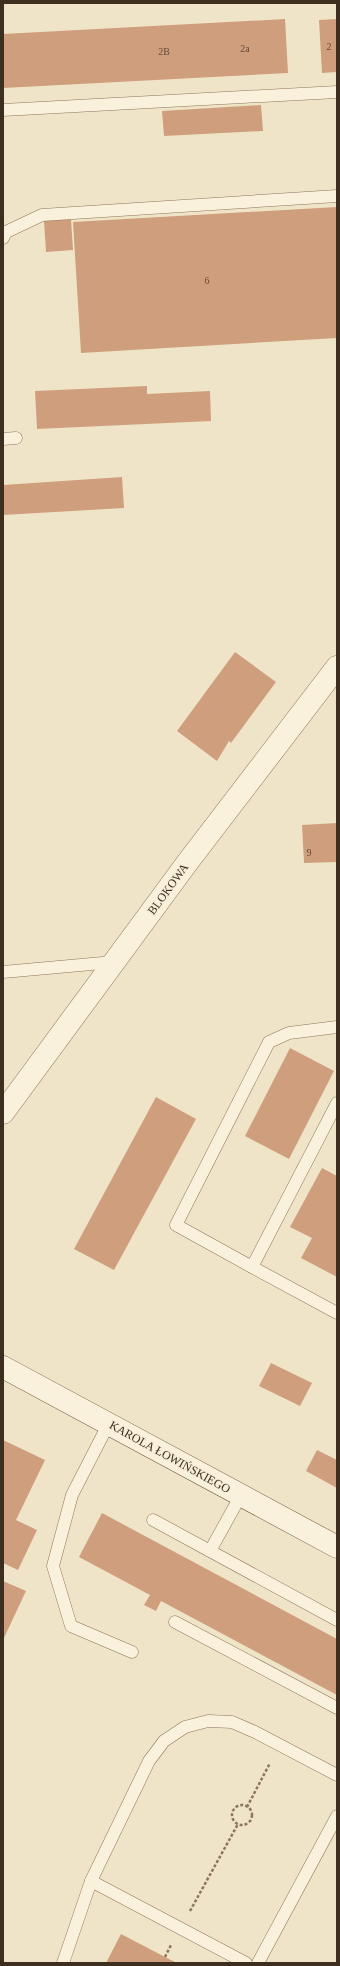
<svg xmlns="http://www.w3.org/2000/svg" width="340" height="1966" font-family="'Times New Roman',serif">
<style>
.building{fill:#cf9f7d}
.lines{fill:none;stroke-linecap:round;stroke-linejoin:round}
.lane-casing{stroke:#8d765c;stroke-width:13}
.street-casing{stroke:#8d765c;stroke-width:23}
.secondary-casing{stroke:#6f573f;stroke-width:23}
.path{stroke:#8d765c;stroke-width:2.5;stroke-dasharray:3 2;stroke-linecap:butt}
.lane{stroke:#faf1dc;stroke-width:12}
.street{stroke:#faf1dc;stroke-width:22}
.secondary{stroke:#faf1dc;stroke-width:22}
.labels{text-anchor:middle;stroke-width:3;stroke-linejoin:round;paint-order:stroke}
.number-label{font-size:10px;fill:#624a37}
.street-label{font-size:12px;fill:#3d2e20;stroke:#f7eed8}
</style>
<rect width="100%" height="100%" fill="#f0e4c8"/>
<g class="building">
<path d="M 285,19 L 288,73 L 3,88 L 3,34 Z"/>
<path d="M 337,19 L 337,72 L 322,73 L 319,20 Z"/>
<path d="M 261,105 L 263,131 L 164,136 L 162,111 Z"/>
<path d="M 337,207 L 337,338 L 81,353 L 73,222 Z"/>
<path d="M 71,219 L 73,250 L 46,252 L 44,221 Z"/>
<path d="M 147,386 L 147,394 L 210,391 L 211,421 L 37,429 L 35,391 Z"/>
<path d="M 122,477 L 124,508 L 3,515 L 3,485 Z"/>
<path d="M 235,652 L 276,682 L 231,743 L 229,741 L 217,761 L 177,731 Z"/>
<path d="M 337,823 L 337,862 L 304,863 L 302,825 Z"/>
<path d="M 290,1048 L 334,1071 L 289,1159 L 245,1136 Z"/>
<path d="M 156,1097 L 196,1119 L 114,1270 L 74,1249 Z"/>
<path d="M 322,1168 L 337,1176 L 337,1277 L 301,1258 L 312,1238 L 290,1227 Z"/>
<path d="M 271,1363 L 312,1383 L 300,1406 L 259,1386 Z"/>
<path d="M 3,1440 L 45,1460 L 16,1520 L 37,1530 L 18,1570 L 3,1563 Z"/>
<path d="M 317,1450 L 337,1460 L 337,1488 L 306,1471 Z"/>
<path d="M 102,1513 L 337,1639 L 337,1695 L 161,1601 L 156,1611 L 144,1605 L 150,1595 L 79,1557 Z"/>
<path d="M 3,1581 L 26,1591 L 3,1640 Z"/>
<path d="M 121,1934 L 165,1957 L 177,1963 L 106,1963 Z"/>
</g>
<g class="lines">
<defs>
<g id="lane">
<path d="M 3,110 L 337,92"/>
<path d="M 3,238 L 6,232 L 42,215 L 337,196"/>
<path d="M 3,439 L 16,438"/>
<path d="M 3,972 L 114,962"/>
<path d="M 337,1103 L 252,1267 L 337,1313"/>
<path d="M 252,1267 L 176,1225 L 269,1042 L 289,1033 L 337,1027"/>
<path d="M 109,1423 L 72,1495 L 53,1566 L 71,1626 L 132,1652"/>
<path d="M 153,1520 L 337,1620"/>
<path d="M 210,1551 L 241,1495"/>
<path d="M 175,1622 L 337,1708"/>
<path d="M 63,1963 L 91,1881"/>
<path d="M 246,1963 L 91,1881 L 149,1761 L 164,1741 L 185,1727 L 208,1721 L 232,1722 L 255,1732 L 337,1775"/>
<path d="M 258,1963 L 337,1816"/>
</g>
<path id="street" d="M 3,1113 L 187,863 L 337,667"/>
<path id="secondary" d="M 3,1367 L 337,1547"/>
</defs>
<use href="#lane" class="lane-casing"/>
<use href="#street" class="street-casing"/>
<use href="#secondary" class="secondary-casing"/>
<g class="path">
<circle cx="242" cy="1815" r="10"/>
<path d="M 247,1807 L 270,1763"/>
<path d="M 190,1911 L 238,1824"/>
<path d="M 165,1957 L 171,1945"/>
</g>
<use href="#lane" class="lane"/>
<use href="#street" class="street"/>
<use href="#secondary" class="secondary"/>
</g>
<g class="labels">
<g class="number-label">
<text x="329" y="50">2</text>
<text x="245" y="52">2a</text>
<text x="164" y="55">2B</text>
<text x="207" y="284">6</text>
<text x="309" y="856">9</text>
</g>
<g class="street-label">
<text transform="translate(168 889) rotate(-54)" y="4">BLOKOWA</text>
<text transform="translate(170 1457) rotate(29)" y="4">KAROLA ŁOWIŃSKIEGO</text>
</g>
</g>
<rect width="340" height="1966" fill="none" stroke="#3d2e20" stroke-width="8"/>
</svg>
